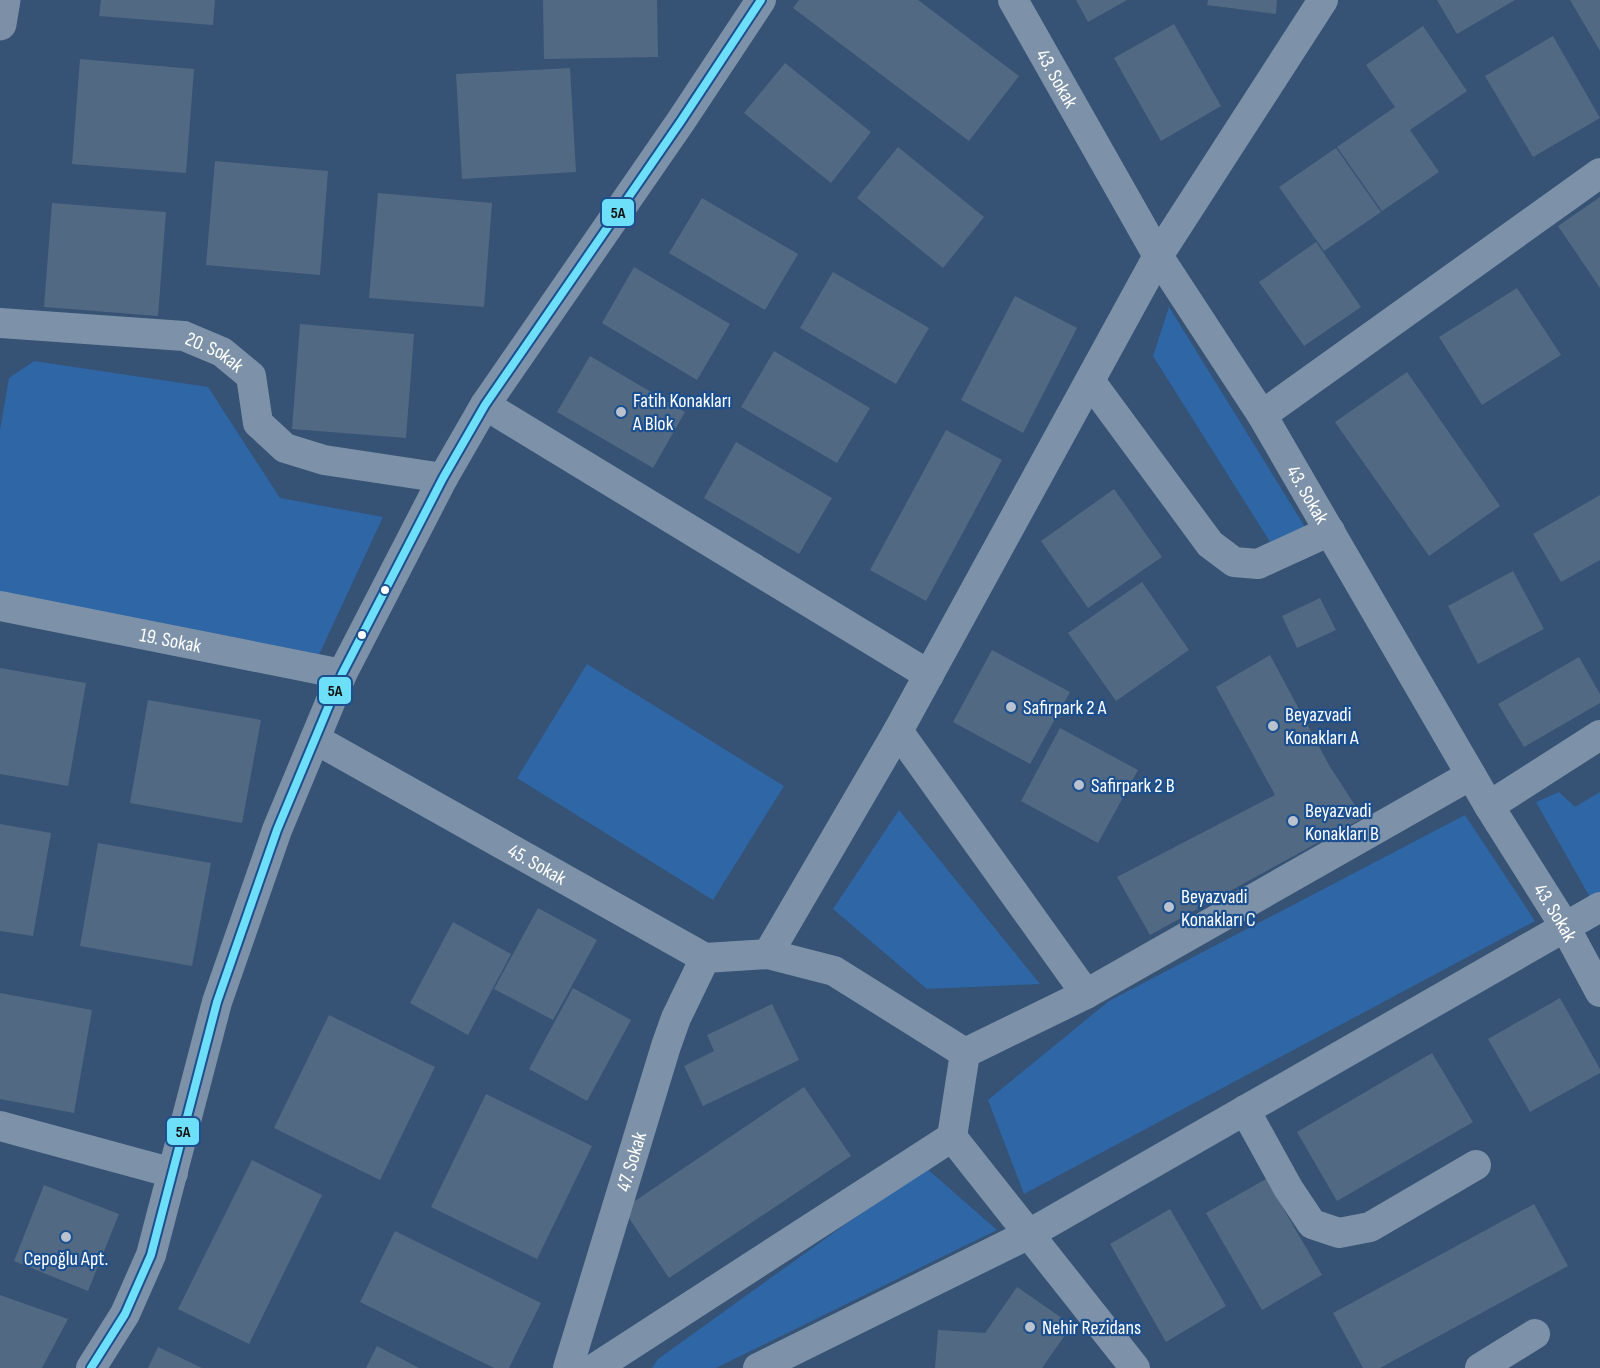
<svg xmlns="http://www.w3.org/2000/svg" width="1600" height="1368" font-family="'Sofia Sans Condensed',sans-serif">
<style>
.green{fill:#2f66a5}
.building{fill:#526984}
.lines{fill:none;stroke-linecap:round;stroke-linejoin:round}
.minor{stroke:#7d92a8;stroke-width:30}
.major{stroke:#7d8ea7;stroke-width:33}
.bus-1-casing{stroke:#1b4f8f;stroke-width:12}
.bus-1{stroke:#6ddff8;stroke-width:8}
.poi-dot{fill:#b9c2ce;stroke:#1b4f8f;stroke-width:2}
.bus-dot{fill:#fff;stroke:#1b4f8f;stroke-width:2}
.labels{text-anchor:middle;stroke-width:4.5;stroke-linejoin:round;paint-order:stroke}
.street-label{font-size:20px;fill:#fff;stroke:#1b4f8f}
.poi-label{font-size:20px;fill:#fff;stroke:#1b4f8f;text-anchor:start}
.line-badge{stroke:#1b4f8f;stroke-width:2}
.pale-badge-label{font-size:16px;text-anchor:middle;font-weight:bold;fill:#111}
</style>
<rect width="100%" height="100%" fill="#365274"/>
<g class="green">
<path d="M 1169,307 L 1305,527 L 1272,545 L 1153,356 Z"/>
<path d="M 34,361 L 208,387 L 280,498 L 383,517 L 317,659 L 0,598 L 0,430 L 9,378 Z"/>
<path d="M 587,664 L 784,786 L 713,900 L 517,778 Z"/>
<path d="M 1559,792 L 1575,807 L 1600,792 L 1600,894 L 1591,899 L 1536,802 Z"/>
<path d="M 899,810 L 1040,984 L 927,989 L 833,909 Z"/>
<path d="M 1465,815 L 1535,921 L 1024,1194 L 988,1100 L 1109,1001 Z"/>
<path d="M 925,1167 L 997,1230 L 716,1368 L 652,1368 L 658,1359 Z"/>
</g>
<g class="building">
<path d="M 101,0 L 215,0 L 213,25 L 99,16 Z"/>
<path d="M 543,0 L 657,0 L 658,57 L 544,59 Z"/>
<path d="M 799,0 L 918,0 L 1019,76 L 969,141 L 793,8 Z"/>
<path d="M 1076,0 L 1127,0 L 1088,22 Z"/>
<path d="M 1208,0 L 1277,0 L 1276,14 L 1207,5 Z"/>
<path d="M 1437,0 L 1515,0 L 1457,34 Z"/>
<path d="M 1570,0 L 1600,0 L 1600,51 Z"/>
<path d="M 1174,24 L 1221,106 L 1161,141 L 1114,58 Z"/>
<path d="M 1423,26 L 1467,91 L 1410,130 L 1439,172 L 1382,211 L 1337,147 L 1395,107 L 1366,65 Z"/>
<path d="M 1553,36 L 1600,118 L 1533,157 L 1485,76 Z"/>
<path d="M 80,59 L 194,69 L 186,173 L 72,164 Z"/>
<path d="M 785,63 L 871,132 L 831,183 L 744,113 Z"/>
<path d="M 570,68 L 576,172 L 462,179 L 456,74 Z"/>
<path d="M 898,147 L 984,217 L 943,268 L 857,198 Z"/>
<path d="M 1336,148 L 1381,212 L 1324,251 L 1279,187 Z"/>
<path d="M 215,161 L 328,171 L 320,275 L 206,265 Z"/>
<path d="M 378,193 L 492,203 L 484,307 L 369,298 Z"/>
<path d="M 1600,197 L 1600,288 L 1558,226 Z"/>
<path d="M 702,198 L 798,254 L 765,310 L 669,253 Z"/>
<path d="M 52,203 L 166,212 L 158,316 L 44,307 Z"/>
<path d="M 1316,242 L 1361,307 L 1304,346 L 1259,282 Z"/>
<path d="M 634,267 L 730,324 L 697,380 L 602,323 Z"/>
<path d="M 833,272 L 929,328 L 896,384 L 800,328 Z"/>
<path d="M 1517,288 L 1561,355 L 1482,405 L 1439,337 Z"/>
<path d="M 1015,296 L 1077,328 L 1023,433 L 961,400 Z"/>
<path d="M 300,324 L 414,334 L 406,438 L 292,429 Z"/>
<path d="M 774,351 L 870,408 L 837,463 L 741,407 Z"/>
<path d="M 590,356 L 685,412 L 653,468 L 557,412 Z"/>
<path d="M 1407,372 L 1500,506 L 1429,556 L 1335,422 Z"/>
<path d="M 946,430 L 1002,460 L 926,601 L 870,570 Z"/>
<path d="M 736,442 L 832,498 L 799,554 L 704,498 Z"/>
<path d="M 1114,489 L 1162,557 L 1088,608 L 1041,541 Z"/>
<path d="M 1600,495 L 1600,560 L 1561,582 L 1533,534 Z"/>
<path d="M 1513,571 L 1544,629 L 1478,664 L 1448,606 Z"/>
<path d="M 1142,582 L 1189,650 L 1116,701 L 1068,633 Z"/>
<path d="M 1320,598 L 1336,630 L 1297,648 L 1282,616 Z"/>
<path d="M 992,650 L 1070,692 L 1030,764 L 953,722 Z"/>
<path d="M 1270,655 L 1329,765 L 1363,818 L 1150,935 L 1117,877 L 1275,795 L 1216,687 Z"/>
<path d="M 1579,657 L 1600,694 L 1600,703 L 1524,747 L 1498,704 Z"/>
<path d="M 0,668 L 86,683 L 68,786 L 0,774 Z"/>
<path d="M 148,700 L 261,720 L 242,823 L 130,803 Z"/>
<path d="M 1060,728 L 1138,770 L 1098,843 L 1021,801 Z"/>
<path d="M 0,824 L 51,833 L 33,936 L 0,931 Z"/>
<path d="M 98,843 L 211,863 L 192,966 L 80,946 Z"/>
<path d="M 538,908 L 597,940 L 553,1020 L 494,989 Z"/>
<path d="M 453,922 L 511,954 L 468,1035 L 410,1003 Z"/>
<path d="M 573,988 L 631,1020 L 587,1101 L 529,1069 Z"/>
<path d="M 0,993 L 92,1010 L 74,1113 L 0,1099 Z"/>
<path d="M 1560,998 L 1600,1069 L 1600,1073 L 1530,1112 L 1488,1039 Z"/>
<path d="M 772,1004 L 799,1060 L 703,1106 L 684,1066 L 714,1051 L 707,1035 Z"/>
<path d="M 329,1015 L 435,1067 L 380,1180 L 274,1128 Z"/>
<path d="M 1432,1053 L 1473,1122 L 1337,1201 L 1297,1132 Z"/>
<path d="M 804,1087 L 851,1156 L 669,1278 L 623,1209 Z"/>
<path d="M 486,1094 L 592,1146 L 537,1259 L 431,1207 Z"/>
<path d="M 252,1160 L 322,1195 L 249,1344 L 178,1309 Z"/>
<path d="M 1266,1179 L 1322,1275 L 1262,1310 L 1206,1213 Z"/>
<path d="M 44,1185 L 119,1214 L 88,1291 L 14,1261 Z"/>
<path d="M 1534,1204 L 1568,1266 L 1380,1368 L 1363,1368 L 1333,1313 Z"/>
<path d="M 1170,1209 L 1226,1306 L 1166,1342 L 1110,1244 Z"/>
<path d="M 395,1231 L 541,1303 L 509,1368 L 494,1368 L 360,1302 Z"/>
<path d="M 1017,1287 L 1072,1325 L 1042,1368 L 935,1368 L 938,1330 L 985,1333 Z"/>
<path d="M 0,1295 L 68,1319 L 42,1368 L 0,1368 Z"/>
<path d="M 377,1346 L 419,1368 L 366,1368 Z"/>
<path d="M 158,1347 L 202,1368 L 148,1368 Z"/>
</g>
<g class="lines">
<g class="minor">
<path id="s1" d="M 1013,0 L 1158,256 L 1262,415 L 1489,806 L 1564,925 L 1600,992"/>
<path id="s2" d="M 0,323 L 184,336 L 222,352 L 251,376 L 258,423 L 285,448 L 324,460 L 443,478"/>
<path d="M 1090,381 L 1210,544 L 1234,562 L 1258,564 L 1330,531"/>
<path d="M 485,405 L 929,675"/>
<path d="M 1262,415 L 1600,173"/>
<path id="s3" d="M 0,606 L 342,674"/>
<path d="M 898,731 L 1086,994"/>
<path id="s4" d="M 315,739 L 705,958 L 768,954 L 834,971 L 965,1053 L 1086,994 L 1471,775"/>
<path d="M 1489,806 L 1600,735"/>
<path d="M 768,954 L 898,731 L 1158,256 L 1323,0"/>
<path d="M 1245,1110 L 1288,1188 L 1312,1224 L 1339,1233 L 1370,1227 L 1476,1165"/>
<path d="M 0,1126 L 173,1173"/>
<path d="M 952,1137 L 1135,1368"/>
<path d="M 91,1368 L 125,1314 L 151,1255 L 217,1002 L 277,830 L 342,674 L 443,478 L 485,405 L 681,121 L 761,0"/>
<path id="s5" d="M 568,1368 L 666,1046 L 676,1018 L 705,958"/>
<path d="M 595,1368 L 952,1137 L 965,1053"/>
<path d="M 758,1368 L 1029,1234 L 1600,907"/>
<path d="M 1480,1368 L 1535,1334"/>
</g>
<path class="major" d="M 0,24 L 4,0"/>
<defs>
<path id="bus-1" d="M 91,1368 L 125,1314 L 151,1255 L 217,1002 L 277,830 L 342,674 L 443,478 L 485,405 L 681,121 L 761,0"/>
</defs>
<use href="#bus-1" class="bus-1-casing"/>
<use href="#bus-1" class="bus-1"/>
</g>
<g class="poi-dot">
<circle cx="621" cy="412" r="6"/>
<circle cx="1011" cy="707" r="6"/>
<circle cx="1273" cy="726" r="6"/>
<circle cx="1079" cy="785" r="6"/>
<circle cx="1293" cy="821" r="6"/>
<circle cx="1169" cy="907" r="6"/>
<circle cx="66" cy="1237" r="6"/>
<circle cx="1030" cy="1327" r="6"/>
</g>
<g class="bus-dot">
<circle cx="385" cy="590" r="5"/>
<circle cx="362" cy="635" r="5"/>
</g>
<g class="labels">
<g class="street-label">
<text dy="7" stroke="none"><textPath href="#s1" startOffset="90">43. Sokak</textPath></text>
<text dy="7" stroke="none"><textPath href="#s2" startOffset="219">20. Sokak</textPath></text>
<text dy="7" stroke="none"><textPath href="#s1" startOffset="576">43. Sokak</textPath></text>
<text dy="7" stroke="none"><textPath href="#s3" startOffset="174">19. Sokak</textPath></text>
<text dy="7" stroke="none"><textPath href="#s4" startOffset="255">45. Sokak</textPath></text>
<text dy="7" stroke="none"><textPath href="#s1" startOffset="1062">43. Sokak</textPath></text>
<text dy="7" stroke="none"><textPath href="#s5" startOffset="216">47. Sokak</textPath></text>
</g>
<g class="poi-label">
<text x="633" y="407">Fatih Konakları<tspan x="633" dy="23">A Blok</tspan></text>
<text x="1023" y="714">Safirpark 2 A</text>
<text x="1285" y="721">Beyazvadi<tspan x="1285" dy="23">Konakları A</tspan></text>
<text x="1091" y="792">Safirpark 2 B</text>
<text x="1305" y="817">Beyazvadi<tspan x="1305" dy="23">Konakları B</tspan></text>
<text x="1181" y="903">Beyazvadi<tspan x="1181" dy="23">Konakları C</tspan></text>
<text x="66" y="1265" text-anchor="middle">Cepoğlu Apt.</text>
<text x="1042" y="1334">Nehir Rezidans</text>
</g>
</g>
<g class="line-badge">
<rect x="601" y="198" width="34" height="29" rx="6" fill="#6ddff8"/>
<rect x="318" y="676" width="34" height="29" rx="6" fill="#6ddff8"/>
<rect x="166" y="1117" width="34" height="29" rx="6" fill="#6ddff8"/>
</g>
<g class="pale-badge-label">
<text x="618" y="218">5A</text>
<text x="335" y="696">5A</text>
<text x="183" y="1137">5A</text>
</g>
</svg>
